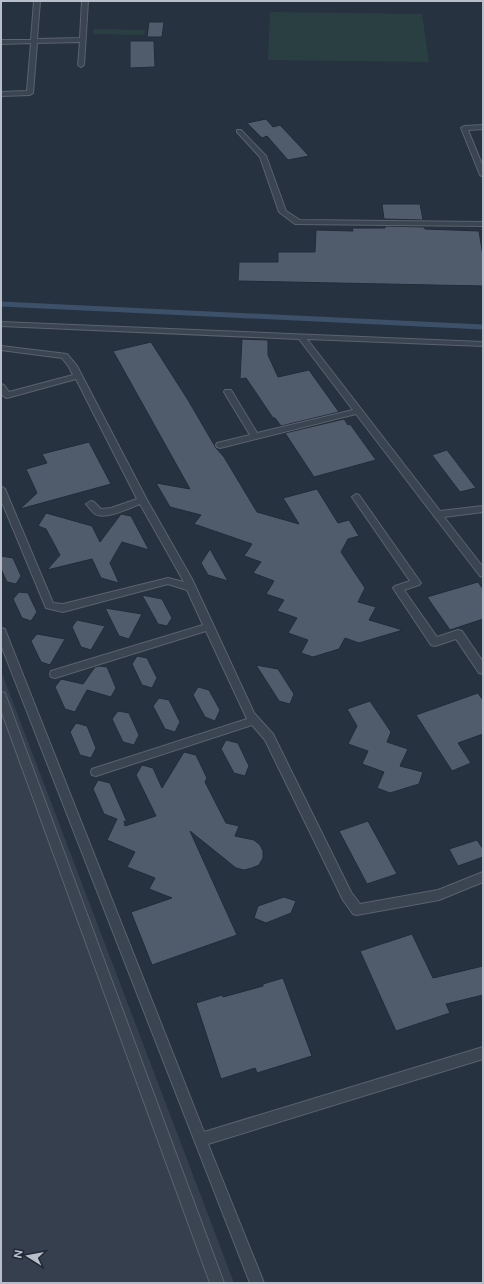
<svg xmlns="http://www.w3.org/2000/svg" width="484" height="1284" font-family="'Public Sans',sans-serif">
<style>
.airport{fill:#353f4e}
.green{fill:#293f42}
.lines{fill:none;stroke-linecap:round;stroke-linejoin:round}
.stream{stroke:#3d5069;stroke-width:5}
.building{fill:#505b6c;stroke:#222b38}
.lane-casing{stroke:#59626e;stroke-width:2}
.lane{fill:#3b4451;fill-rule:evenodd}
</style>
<rect width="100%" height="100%" fill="#273241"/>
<path class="airport" d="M 1,671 L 182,1146 L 234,1283 L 1,1283 Z"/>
<g class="green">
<path d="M 270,12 L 422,14 L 429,62 L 268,60 Z"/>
<path d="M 94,29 L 145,30 L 144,35 L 93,34 Z"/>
</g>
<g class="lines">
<path class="stream" d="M 1,304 L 483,327"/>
</g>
<g class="building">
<path d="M 149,22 L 164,22 L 162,37 L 147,37 Z"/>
<path d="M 130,41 L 154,41 L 155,67 L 130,68 Z"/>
<path d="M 266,119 L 273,127 L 280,125 L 309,156 L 288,160 L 267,136 L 262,138 L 247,123 Z"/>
<path d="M 382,204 L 420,204 L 423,220 L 384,219 Z"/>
<path d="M 385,226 L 424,227 L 425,229 L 479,231 L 483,256 L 483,286 L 238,281 L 239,262 L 278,262 L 278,252 L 315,252 L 316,230 L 353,231 L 352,228 L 385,228 Z"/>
<path d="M 242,339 L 268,340 L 268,355 L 278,377 L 309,370 L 339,412 L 281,426 L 275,418 L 273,418 L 246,378 L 240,379 Z"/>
<path d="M 151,342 L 188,400 L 216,448 L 224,457 L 257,512 L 299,524 L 283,498 L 317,489 L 338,523 L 349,520 L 359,536 L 348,539 L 341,552 L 365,588 L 358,602 L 376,607 L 369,620 L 403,630 L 359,643 L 345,638 L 339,649 L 313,657 L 301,653 L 308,640 L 288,633 L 297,618 L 277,611 L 284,600 L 266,594 L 274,581 L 253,573 L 261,562 L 244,556 L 252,544 L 194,524 L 201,515 L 170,507 L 156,483 L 190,489 L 113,351 Z"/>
<path d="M 344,419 L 348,425 L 350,424 L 376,460 L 314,477 L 285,433 Z"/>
<path d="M 89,442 L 111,484 L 20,509 L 37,493 L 26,469 L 47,463 L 42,454 Z"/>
<path d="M 447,450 L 476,488 L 460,492 L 432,455 Z"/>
<path d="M 46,513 L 92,526 L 100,542 L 121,514 L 131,516 L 149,550 L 122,542 L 110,563 L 119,583 L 101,578 L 92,559 L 47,570 L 60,555 L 46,529 L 38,526 Z"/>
<path d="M 210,549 L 228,581 L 208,575 L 201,563 Z"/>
<path d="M 1,556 L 13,558 L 21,576 L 16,584 L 7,582 L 1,569 Z"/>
<path d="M 478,582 L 483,589 L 483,619 L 450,630 L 427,597 Z"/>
<path d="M 19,592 L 28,593 L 37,612 L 31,621 L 22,618 L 13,599 Z"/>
<path d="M 142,595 L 162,599 L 172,618 L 167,626 L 158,624 Z"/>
<path d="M 105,608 L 142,614 L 129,639 L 119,636 Z"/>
<path d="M 77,620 L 105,626 L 91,650 L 81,647 L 72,627 Z"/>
<path d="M 37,634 L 65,639 L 50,665 L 41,662 L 31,641 Z"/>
<path d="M 137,656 L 147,658 L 157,678 L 152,688 L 142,685 L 132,664 Z"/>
<path d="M 256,665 L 278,669 L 294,694 L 290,704 L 279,701 Z"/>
<path d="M 100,666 L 107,667 L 116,688 L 111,697 L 87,690 L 75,712 L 65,709 L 55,687 L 61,679 L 83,684 L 95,667 Z"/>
<path d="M 198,687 L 209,690 L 220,710 L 215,721 L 205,717 L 193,695 Z"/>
<path d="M 478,693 L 483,700 L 483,734 L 458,743 L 471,763 L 452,771 L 416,715 Z"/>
<path d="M 159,698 L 169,700 L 180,722 L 175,732 L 165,729 L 153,706 Z"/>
<path d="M 370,701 L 391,732 L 387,742 L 408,749 L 400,766 L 423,772 L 419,784 L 390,793 L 377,788 L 384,772 L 362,764 L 368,751 L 348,744 L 357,726 L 347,709 Z"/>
<path d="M 118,711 L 129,713 L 139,735 L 134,745 L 123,742 L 112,719 Z"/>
<path d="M 76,723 L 87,726 L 96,748 L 91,758 L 80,755 L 70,732 Z"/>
<path d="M 226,740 L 238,743 L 249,766 L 245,776 L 234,773 L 221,749 Z"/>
<path d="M 184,752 L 196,755 L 207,778 L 205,782 L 226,823 L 239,826 L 235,836 L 254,840 L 260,845 L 263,851 L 263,858 L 259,865 L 252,868 L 244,870 L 236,868 L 190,831 L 237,935 L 152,965 L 131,912 L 172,898 L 149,889 L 155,878 L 127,867 L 135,852 L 107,840 L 117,819 L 104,814 L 93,789 L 98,780 L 110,783 L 127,822 L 124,821 L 125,826 L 156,816 L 136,775 L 142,765 L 153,768 L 162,788 Z"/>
<path d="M 368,821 L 397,874 L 367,884 L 339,831 Z"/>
<path d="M 477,840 L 483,849 L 483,857 L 458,866 L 449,849 Z"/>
<path d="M 284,897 L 296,901 L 291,913 L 266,923 L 254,918 L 258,906 Z"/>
<path d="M 412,934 L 433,978 L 483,966 L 483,995 L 446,1004 L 450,1013 L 396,1031 L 360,951 Z"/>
<path d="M 283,978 L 312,1056 L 257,1073 L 255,1068 L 221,1079 L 196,1003 L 222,995 L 223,997 L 263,986 L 263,984 Z"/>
</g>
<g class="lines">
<defs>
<g id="lane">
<path d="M 34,1 L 40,1 L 37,39 L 80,38 L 82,1 L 88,1 L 84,65 L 81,67 L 78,65 L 80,42 L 37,43 L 33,93 L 30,95 L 1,96 L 1,92 L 27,91 L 31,43 L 1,44 L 1,40 L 31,40 Z"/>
<path d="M 483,125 L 483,129 L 468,130 L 483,167 L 483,177 L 480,175 L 461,128 L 464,126 Z"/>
<path d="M 237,130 L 241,130 L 266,156 L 286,211 L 300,220 L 483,222 L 483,226 L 295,224 L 279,212 L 260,157 L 237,132 Z"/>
<path d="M 1,322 L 483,342 L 483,346 L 307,339 L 440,511 L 483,506 L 483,512 L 444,517 L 483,567 L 483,577 L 480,576 L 356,414 L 220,448 L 217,447 L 216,445 L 217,443 L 250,435 L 224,392 L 225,390 L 231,390 L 257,433 L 353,410 L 299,339 L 1,326 Z"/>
<path d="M 1,346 L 67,354 L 77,366 L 147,500 L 192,579 L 254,713 L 273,734 L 351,892 L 360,904 L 438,890 L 483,872 L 483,882 L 439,900 L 357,915 L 353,914 L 343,900 L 265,740 L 252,725 L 96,776 L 92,775 L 91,772 L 92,769 L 247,719 L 206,631 L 55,678 L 51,677 L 50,674 L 51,671 L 203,625 L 187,590 L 168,584 L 63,612 L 46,608 L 1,500 L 1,486 L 5,489 L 53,603 L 63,604 L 168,578 L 184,582 L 140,504 C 130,508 105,520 95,514 C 92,512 89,507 86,504 L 91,501 L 94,502 L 101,509 L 111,508 L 137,499 L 76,379 L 7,398 C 0,396 1,390 1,384 L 4,385 L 9,392 L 73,375 L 69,367 L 62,358 L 1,350 Z"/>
<path d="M 356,494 L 359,495 L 421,583 L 419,585 L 404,590 L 437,637 L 458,630 L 462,631 L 483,662 L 483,674 L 479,673 L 456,639 L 435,646 L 431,645 L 393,588 L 395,586 L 410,581 L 352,497 Z"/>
<path d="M 1,628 L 5,629 L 6,632 L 204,1132 L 483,1047 L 483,1059 L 208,1144 L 264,1283 L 250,1283 L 1,645 Z"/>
<path d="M 1,692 L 5,693 L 6,696 L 224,1283 L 210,1283 L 1,710 Z"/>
</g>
</defs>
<use href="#lane" class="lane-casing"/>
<use href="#lane" class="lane"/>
</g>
<rect width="484" height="1284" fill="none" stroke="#b8bfcb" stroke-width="4"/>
<g transform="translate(28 1256) rotate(281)" stroke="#202936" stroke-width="3" paint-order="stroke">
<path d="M0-3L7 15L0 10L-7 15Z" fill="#b8bfcb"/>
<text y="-6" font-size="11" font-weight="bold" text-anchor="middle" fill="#b8bfcb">N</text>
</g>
</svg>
